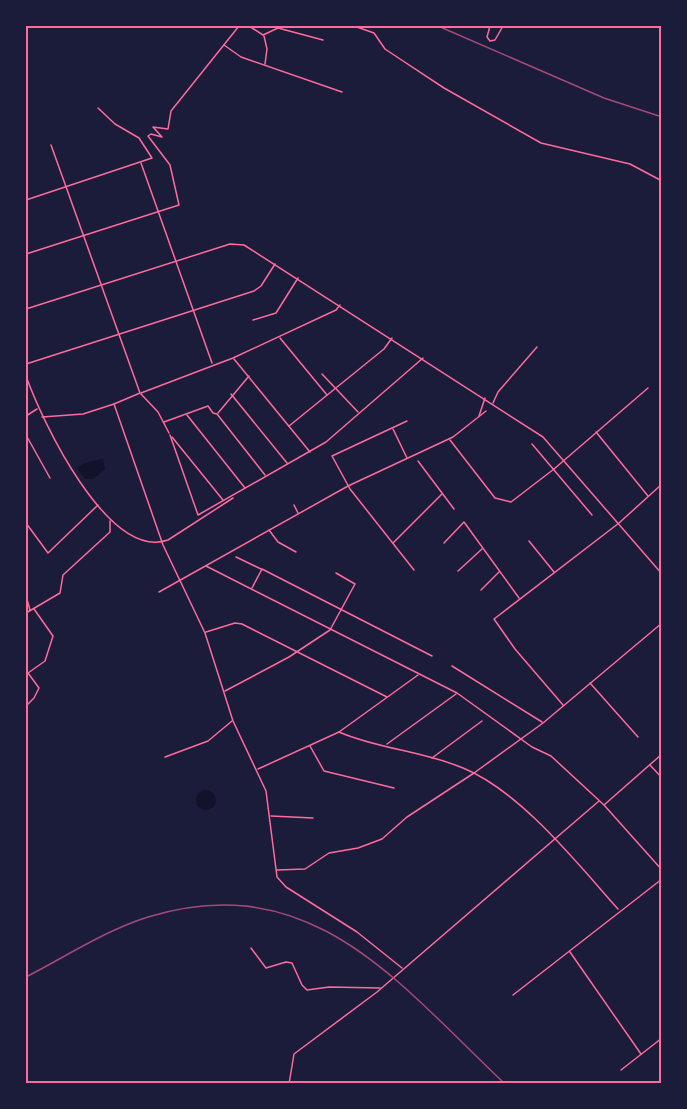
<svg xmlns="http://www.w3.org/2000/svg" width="687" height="1109" font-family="'Noto Sans',sans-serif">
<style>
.water{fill:#12122b}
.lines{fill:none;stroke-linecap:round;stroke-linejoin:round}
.minor{stroke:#ff6b9d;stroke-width:1.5}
.tertiary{stroke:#ff6b9d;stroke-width:1.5}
.rail{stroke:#a44b75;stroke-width:1.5}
.neatline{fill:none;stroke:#ff6b9d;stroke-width:2}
</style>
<rect width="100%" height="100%" fill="#1b1b3a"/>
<g class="water">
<path d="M 103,459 L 105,469 L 93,479 L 85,479 L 77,468 L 84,463 Z"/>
<circle cx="206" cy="800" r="10"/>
</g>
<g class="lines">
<g class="minor">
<path d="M 249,26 L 263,35 L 278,28 L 323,40"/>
<path d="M 354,26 L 374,33 L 385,49 L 397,57 L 444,88 L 541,143 L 630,164 L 662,181"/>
<path d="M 490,26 L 487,37 L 490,41 L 495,40 L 503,26"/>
<path d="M 55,27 L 57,26"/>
<path d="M 264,36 L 267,49 L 265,64"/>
<path d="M 224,45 L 241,57 L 342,92"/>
<path d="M 51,145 L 140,393 L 114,404 L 163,545 L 205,633 L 233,721 L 266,791 L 277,877 L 286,887 L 357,932 L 402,968"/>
<path d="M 141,163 L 212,363"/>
<path d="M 26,200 L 152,158 L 139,138 L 115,124 L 98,108"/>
<path d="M 26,254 L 179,205 L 170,165 L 148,136 L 151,134 L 162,137 L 153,127 L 168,129 L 171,111 L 239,26"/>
<path d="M 253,320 L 276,313 L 298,278"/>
<path d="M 280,338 L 327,395"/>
<path d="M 234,359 L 310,452"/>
<path d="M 26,364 L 254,291 L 261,286 L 275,264"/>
<path d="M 322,374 L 358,412"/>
<path d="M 26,376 C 42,421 108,561 168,540 L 233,498"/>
<path d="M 141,393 L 233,358 L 336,310 L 340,305"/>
<path d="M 141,394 L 158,412 L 169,433"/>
<path d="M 231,394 L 287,463"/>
<path d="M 493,403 L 498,392 L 537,347"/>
<path d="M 218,413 L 249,376"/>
<path d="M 187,415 L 245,488"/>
<path d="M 26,416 L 37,409"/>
<path d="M 479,416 L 485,398"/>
<path d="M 42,417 L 83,414 L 114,404"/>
<path d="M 407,421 L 332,456 L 350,489 L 414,570"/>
<path d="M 164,422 L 208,406 L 213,413 L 217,414 L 265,475"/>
<path d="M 289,426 L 384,349 L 392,338"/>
<path d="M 393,429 L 407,458"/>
<path d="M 596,432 L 648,496"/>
<path d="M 26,435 L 50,478"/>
<path d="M 170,435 L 198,515 L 326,442 L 423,358"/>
<path d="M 172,437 L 223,500"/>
<path d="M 450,440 L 495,498 L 511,502 L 554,469 L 648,388"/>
<path d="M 532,444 L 592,515"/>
<path d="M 418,461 L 454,509"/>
<path d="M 294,505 L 298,513"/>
<path d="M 26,523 L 48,553 L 98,505"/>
<path d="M 269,530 L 278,542 L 296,552"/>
<path d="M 529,541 L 554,572"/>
<path d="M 393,543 L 442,494"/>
<path d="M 444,543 L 464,522 L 519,598"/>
<path d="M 236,557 L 261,569"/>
<path d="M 206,566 L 457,693 L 532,747 L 551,756 L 604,805"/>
<path d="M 458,571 L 482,549"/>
<path d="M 252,588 L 262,569 L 432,656"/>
<path d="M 481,590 L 499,572"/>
<path d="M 159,592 L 348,486 L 453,437 L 486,411"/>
<path d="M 26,596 L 30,610"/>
<path d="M 26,613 L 60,593 L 63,575 L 110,532 L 110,521"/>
<path d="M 206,632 L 235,623 L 242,624 L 387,697"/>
<path d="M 452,666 L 542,722"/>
<path d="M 590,683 L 638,737"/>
<path d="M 225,691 L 289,657 L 330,630 L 355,584 L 336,573"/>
<path d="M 563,705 L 515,649 L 494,619 L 619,523 L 662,484"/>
<path d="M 26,706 L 34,698 L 39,688 L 28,673 L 45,661 L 53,636 L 34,609"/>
<path d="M 339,732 C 378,749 423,751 463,768 C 520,791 577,863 618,909"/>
<path d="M 387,744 L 456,694"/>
<path d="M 310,746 L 324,771 L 394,788"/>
<path d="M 165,757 L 208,741 L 232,721"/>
<path d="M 432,758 L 482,721"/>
<path d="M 650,765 L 662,778"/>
<path d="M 258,769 L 339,732 L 418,675"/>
<path d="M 271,816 L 313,818"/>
<path d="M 277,870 L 305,869 L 329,853 L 358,848 L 382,839 L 407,817 L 474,773 L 543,723 L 662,623"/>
<path d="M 251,948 L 266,968 L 286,962 L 292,963 L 302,985 L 307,990 L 329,987 L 380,988"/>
<path d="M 570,952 L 641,1054"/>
<path d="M 513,995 L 662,879"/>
<path d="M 621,1070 L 662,1038"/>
<path d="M 289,1084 L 294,1054 L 377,992 L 599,801"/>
</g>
<g class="tertiary">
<path d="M 26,309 L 230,244 L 244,245 L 543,437 L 662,574"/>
<path d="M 662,754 L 604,805 L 662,870"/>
</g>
<g class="rail">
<path d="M 438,26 L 604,98 L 662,117"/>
<path d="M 26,977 C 65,957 106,930 148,917 C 312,867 398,983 505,1084"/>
</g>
</g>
<rect width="687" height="1109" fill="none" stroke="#1b1b3a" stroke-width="54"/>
<rect x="27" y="27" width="633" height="1055" class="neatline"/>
</svg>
